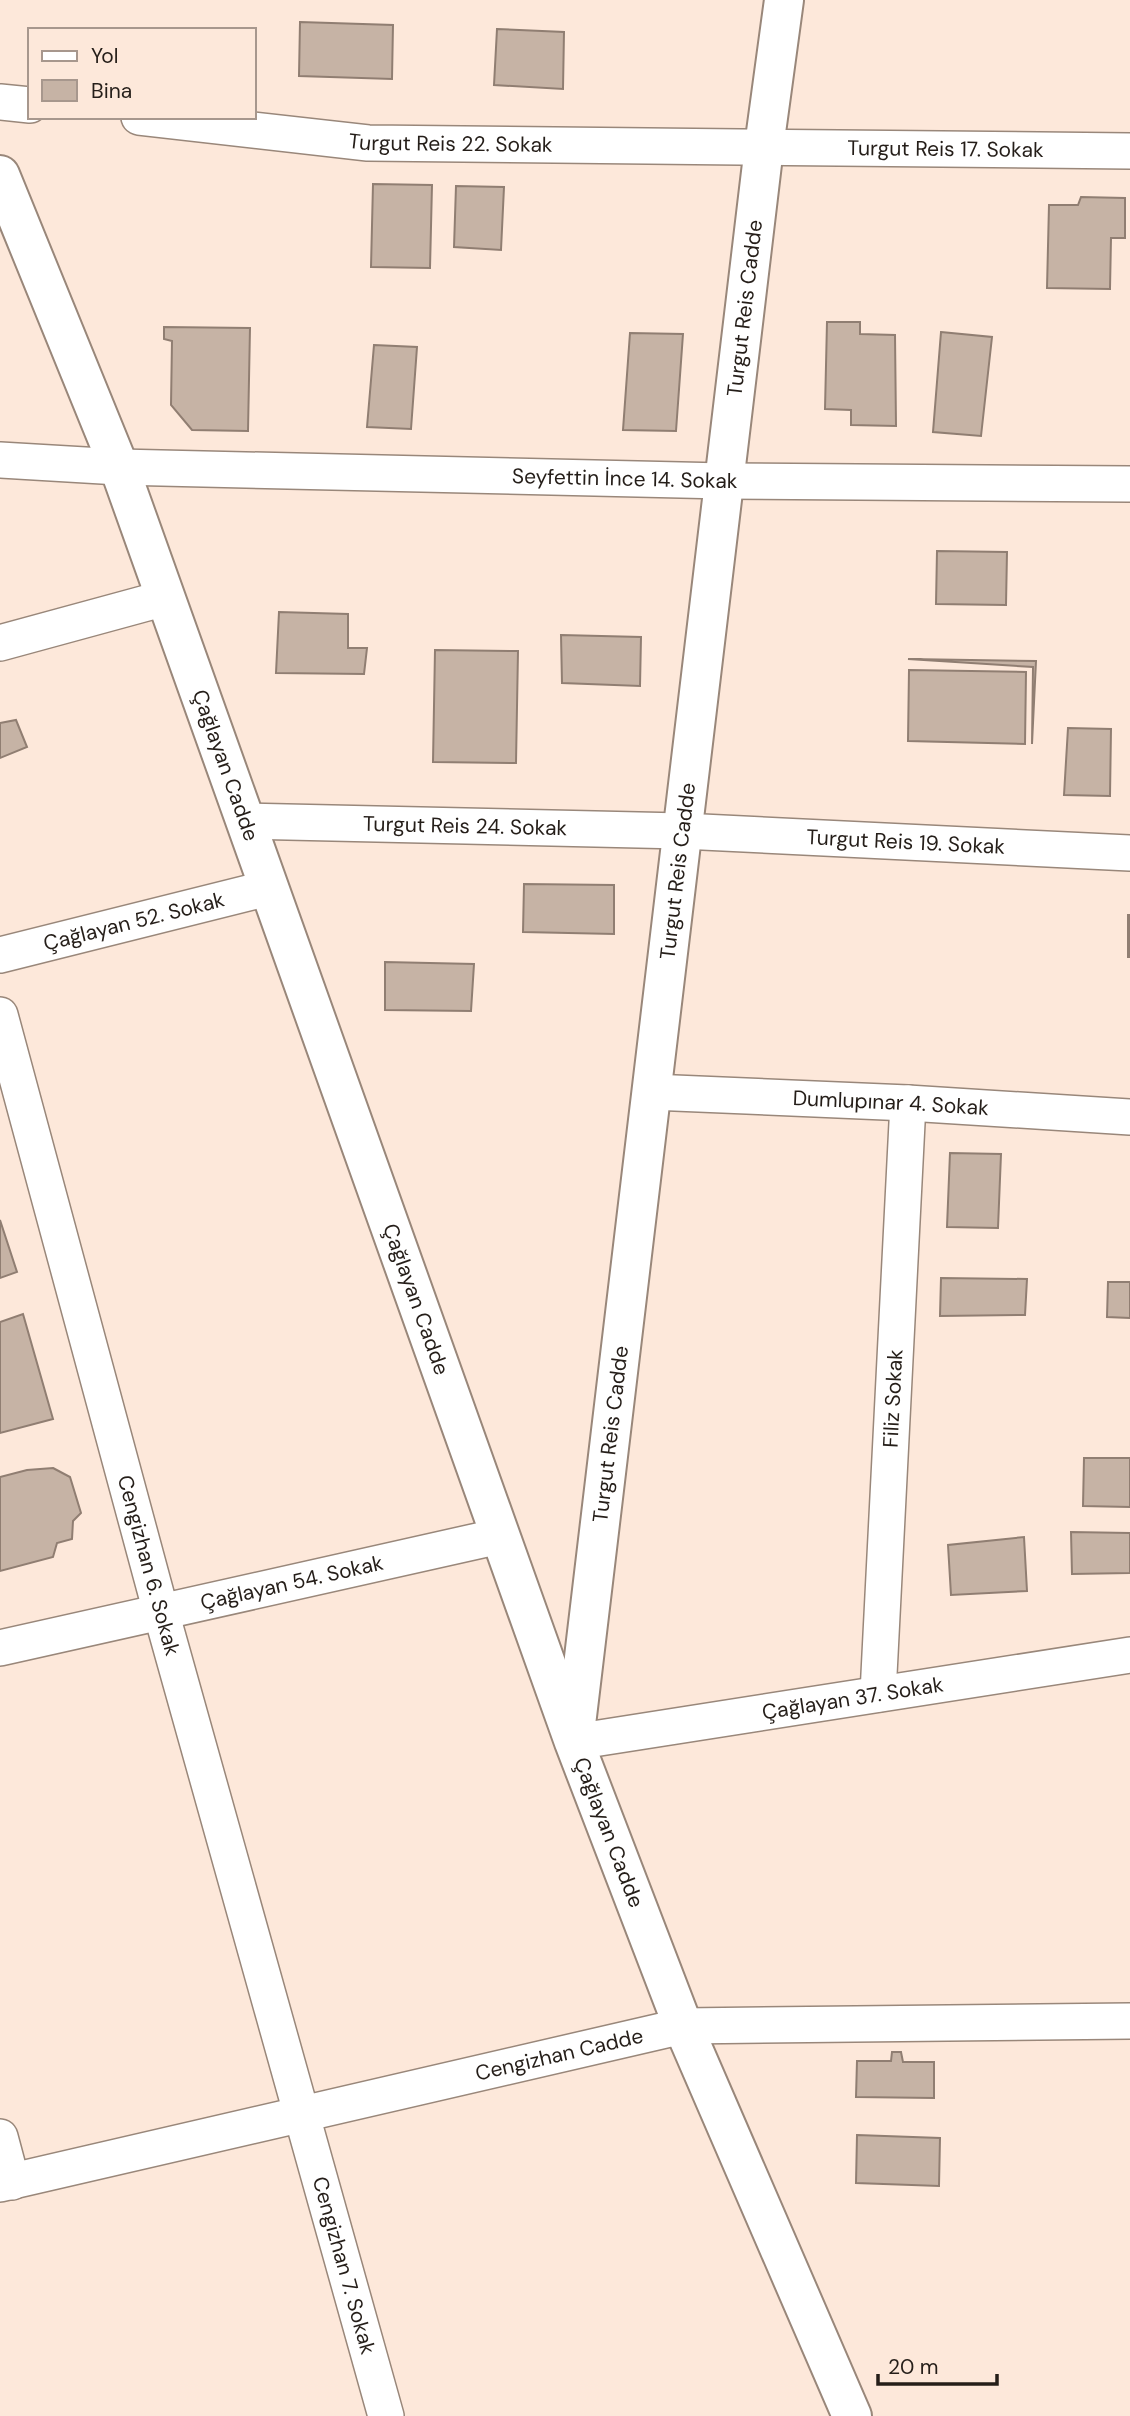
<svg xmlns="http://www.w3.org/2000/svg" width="1130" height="2416" font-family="'DM Sans',sans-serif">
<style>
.building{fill:#c6b3a5;stroke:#907e72;stroke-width:2}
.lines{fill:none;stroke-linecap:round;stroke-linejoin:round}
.minor-casing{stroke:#99877a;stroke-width:38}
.tertiary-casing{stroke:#99877a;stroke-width:42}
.minor{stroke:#fff;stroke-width:35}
.tertiary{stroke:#fff;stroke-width:38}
.labels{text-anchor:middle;stroke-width:5;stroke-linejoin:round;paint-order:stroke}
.street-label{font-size:21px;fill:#251e19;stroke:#fde8da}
</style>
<rect width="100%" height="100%" fill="#fde8da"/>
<g class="building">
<path d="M 300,22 L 393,25 L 392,79 L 299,76 Z"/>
<path d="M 497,29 L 564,32 L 563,89 L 494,85 Z"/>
<path d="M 373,184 L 432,185 L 430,268 L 371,267 Z"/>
<path d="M 456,186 L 504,187 L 501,250 L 454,247 Z"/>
<path d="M 1081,197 L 1125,198 L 1125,238 L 1111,238 L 1110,289 L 1047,288 L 1049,205 L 1078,205 Z"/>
<path d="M 827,322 L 860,322 L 860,334 L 895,335 L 896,426 L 851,425 L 851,410 L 825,409 Z"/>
<path d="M 164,327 L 250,328 L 248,431 L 192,430 L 171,405 L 172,341 L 164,339 Z"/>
<path d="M 941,332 L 992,337 L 981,436 L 933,432 Z"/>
<path d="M 630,333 L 683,334 L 676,431 L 623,430 Z"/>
<path d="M 374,345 L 417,347 L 411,429 L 367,427 Z"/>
<path d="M 937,551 L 1007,552 L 1006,605 L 936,604 Z"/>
<path d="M 279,612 L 348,614 L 348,648 L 367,648 L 364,674 L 276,673 Z"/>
<path d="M 561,635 L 641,637 L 640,686 L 562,683 Z"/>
<path d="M 435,650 L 518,651 L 516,763 L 433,762 Z"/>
<path d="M 908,659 L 1036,661 L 1032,744 L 1033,667 Z"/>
<path d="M 909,670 L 1026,672 L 1025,744 L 908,741 Z"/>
<path d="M 16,720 L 27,747 L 0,758 L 0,723 Z"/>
<path d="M 1068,728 L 1111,729 L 1110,796 L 1064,795 Z"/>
<path d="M 524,884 L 614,885 L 614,934 L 523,932 Z"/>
<rect x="1128" y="915" width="2" height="42"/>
<path d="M 385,962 L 474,964 L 471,1011 L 385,1010 Z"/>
<path d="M 950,1153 L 1001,1154 L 998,1228 L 947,1227 Z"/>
<path d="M 0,1220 L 17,1272 L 0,1278 Z"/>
<path d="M 941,1278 L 1027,1279 L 1025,1315 L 940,1316 Z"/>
<path d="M 1108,1282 L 1130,1282 L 1130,1318 L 1107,1317 Z"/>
<path d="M 23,1314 L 53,1419 L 0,1433 L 0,1322 Z"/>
<path d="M 1084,1458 L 1130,1458 L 1130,1507 L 1083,1506 Z"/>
<path d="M 53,1468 L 70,1477 L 81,1513 L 73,1521 L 72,1539 L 57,1543 L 53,1557 L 0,1571 L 0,1477 L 27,1470 Z"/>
<path d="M 1071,1532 L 1130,1533 L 1130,1573 L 1072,1574 Z"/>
<path d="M 1024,1537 L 1027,1591 L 951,1595 L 948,1545 Z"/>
<path d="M 892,2052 L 901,2052 L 903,2062 L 934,2062 L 934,2098 L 856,2097 L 857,2061 L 891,2061 Z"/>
<path d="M 857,2135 L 940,2138 L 939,2186 L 856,2183 Z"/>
</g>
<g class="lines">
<defs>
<g id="minor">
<path d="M 0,102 L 30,105"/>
<path id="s1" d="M 139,117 L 368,143 L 1130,151"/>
<path id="s2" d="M 0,460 L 119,467 L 724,481 L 1130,484"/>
<path d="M 0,643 L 165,598"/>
<path id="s3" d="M 246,821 L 682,831 L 1130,853"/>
<path id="s4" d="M 0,955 L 268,888"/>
<path id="s5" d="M 0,1015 L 161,1612 L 386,2416"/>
<path id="s6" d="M 651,1092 L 908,1103 L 1130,1117"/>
<path id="s7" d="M 0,1648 L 500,1536"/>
<path id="s8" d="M 878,1694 L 908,1103"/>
<path id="s9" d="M 574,1742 L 1130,1655"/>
<path d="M 0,2137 L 12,2182"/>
<path id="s10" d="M 0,2184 L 683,2026 L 1130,2021"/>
</g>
<g id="tertiary">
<path id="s11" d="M 0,175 L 119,467 L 574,1742 L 683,2026 L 852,2416"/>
<path id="s12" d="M 575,1733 L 764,147 L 784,0"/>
</g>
</defs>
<use href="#minor" class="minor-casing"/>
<use href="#tertiary" class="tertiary-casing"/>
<use href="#minor" class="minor"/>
<use href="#tertiary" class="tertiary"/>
</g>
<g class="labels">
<g class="street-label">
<text dy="7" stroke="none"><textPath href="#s1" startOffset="313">Turgut Reis 22. Sokak</textPath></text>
<text dy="7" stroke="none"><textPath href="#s1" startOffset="808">Turgut Reis 17. Sokak</textPath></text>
<text dy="7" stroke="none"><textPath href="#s12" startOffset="1435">Turgut Reis Cadde</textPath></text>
<text dy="7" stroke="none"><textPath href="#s2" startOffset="625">Seyfettin İnce 14. Sokak</textPath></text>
<text dy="7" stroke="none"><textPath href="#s11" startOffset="632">Çağlayan Cadde</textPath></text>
<text dy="7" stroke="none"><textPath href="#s3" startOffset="219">Turgut Reis 24. Sokak</textPath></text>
<text dy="7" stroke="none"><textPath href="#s3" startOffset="660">Turgut Reis 19. Sokak</textPath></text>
<text dy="7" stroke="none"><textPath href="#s12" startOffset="868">Turgut Reis Cadde</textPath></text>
<text dy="7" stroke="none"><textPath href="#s4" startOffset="138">Çağlayan 52. Sokak</textPath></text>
<text dy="7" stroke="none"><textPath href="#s6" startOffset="240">Dumlupınar 4. Sokak</textPath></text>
<text dy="7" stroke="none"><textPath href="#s11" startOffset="1199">Çağlayan Cadde</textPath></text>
<text dy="7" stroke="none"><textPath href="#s8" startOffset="296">Filiz Sokak</textPath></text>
<text dy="7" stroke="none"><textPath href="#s12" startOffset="301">Turgut Reis Cadde</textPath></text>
<text dy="7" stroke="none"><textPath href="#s5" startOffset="570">Cengizhan 6. Sokak</textPath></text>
<text dy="7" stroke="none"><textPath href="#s7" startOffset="299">Çağlayan 54. Sokak</textPath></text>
<text dy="7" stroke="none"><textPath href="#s9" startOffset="282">Çağlayan 37. Sokak</textPath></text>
<text dy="7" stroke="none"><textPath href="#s11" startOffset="1766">Çağlayan Cadde</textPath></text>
<text dy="7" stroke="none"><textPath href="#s10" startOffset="574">Cengizhan Cadde</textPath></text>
<text dy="7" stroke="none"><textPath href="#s5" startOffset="1297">Cengizhan 7. Sokak</textPath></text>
</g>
</g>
<rect x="28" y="28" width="228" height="91" fill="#fde8da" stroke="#a7978d" stroke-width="2"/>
<rect x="42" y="51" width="35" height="10" fill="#ffffff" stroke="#a7978d" stroke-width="2"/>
<text x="91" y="63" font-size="21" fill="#251e19">Yol</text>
<rect x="42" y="80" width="35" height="21" fill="#c6b3a5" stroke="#a7978d" stroke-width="2"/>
<text x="91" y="98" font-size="21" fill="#251e19">Bina</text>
<path d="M878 2374v10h119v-10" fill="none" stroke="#251e19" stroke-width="3.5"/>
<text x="888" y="2374" font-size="21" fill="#251e19" stroke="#fde8da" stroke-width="5" paint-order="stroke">20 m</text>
</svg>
